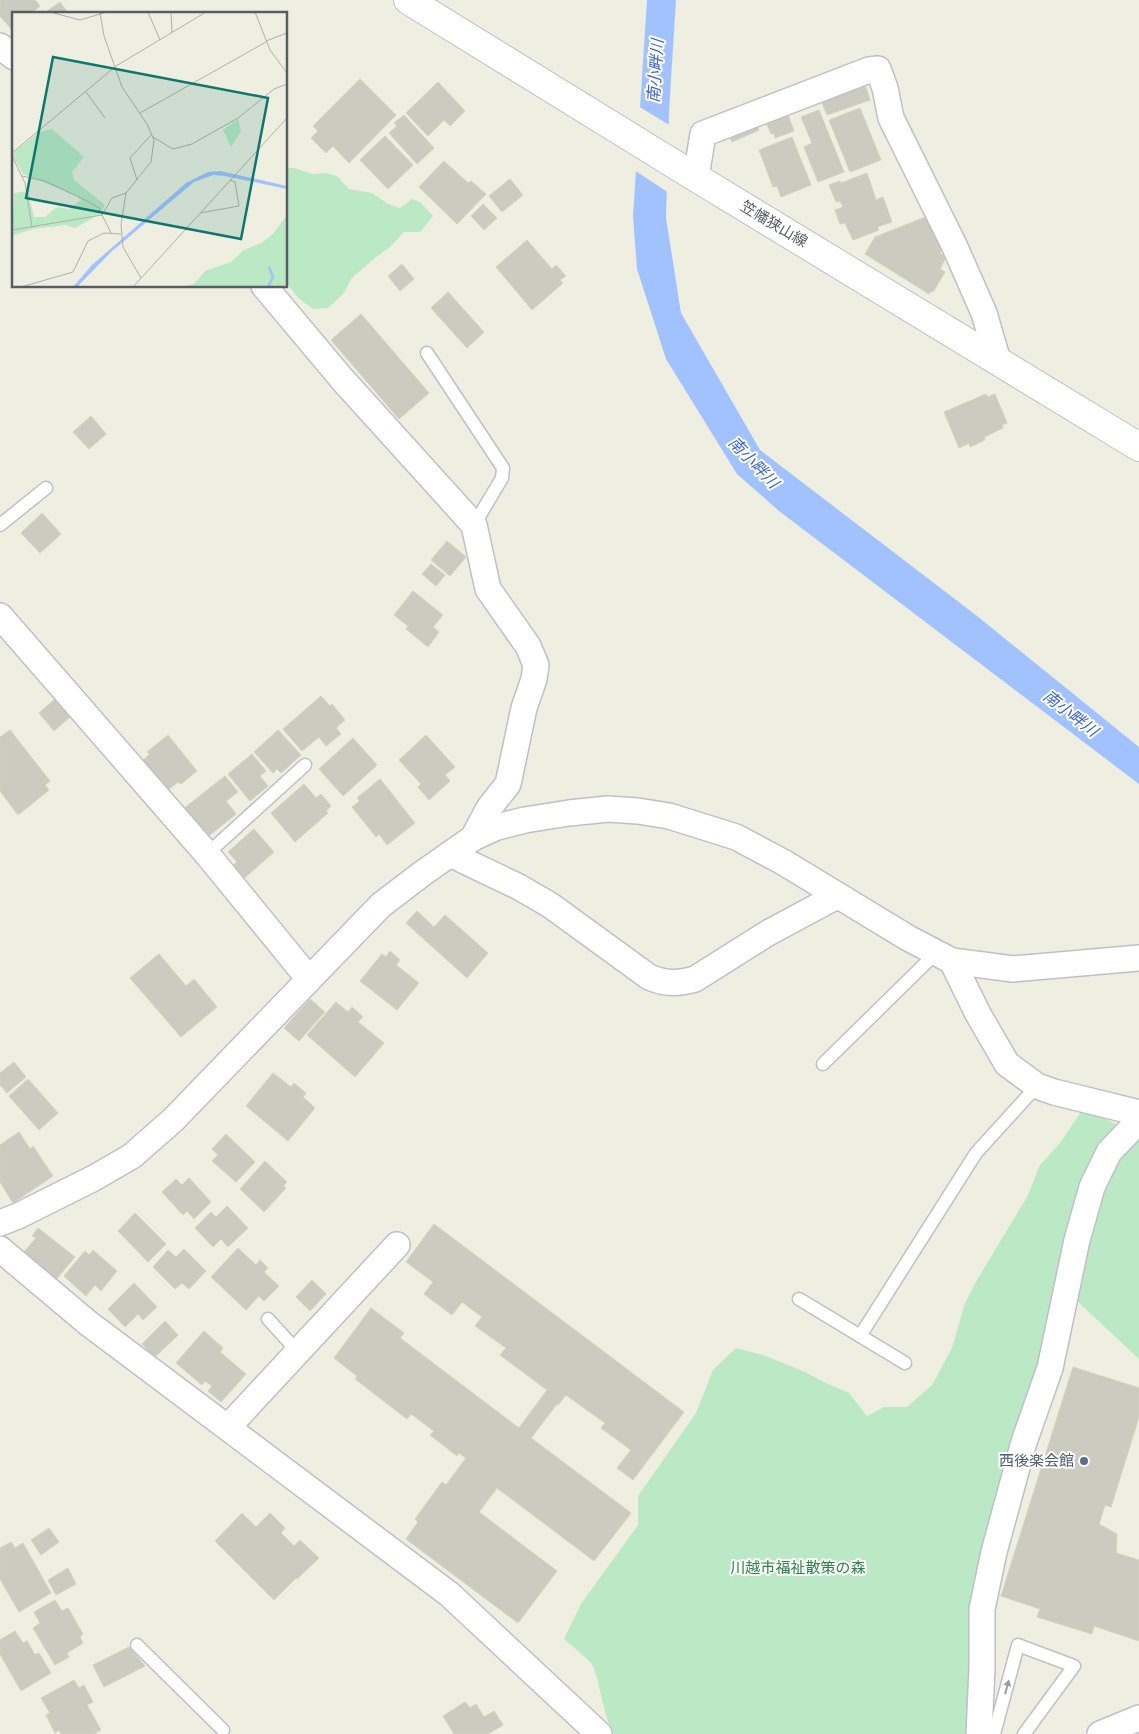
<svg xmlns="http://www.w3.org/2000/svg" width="1139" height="1734" font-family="'IBM Plex Sans','Noto Sans JP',sans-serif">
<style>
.green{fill:#bbe9c5}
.water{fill:#a1c1ff}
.pier{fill:#efefe1}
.building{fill:#cccbc0;stroke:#d4d2bf}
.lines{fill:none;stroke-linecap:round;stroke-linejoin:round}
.lane-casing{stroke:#bfbfc7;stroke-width:15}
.street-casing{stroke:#bfbfc7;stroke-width:28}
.secondary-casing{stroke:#bec0c9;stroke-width:30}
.lane{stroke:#fff;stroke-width:12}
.street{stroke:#fff;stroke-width:25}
.secondary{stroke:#fff;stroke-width:28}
.oneway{fill:#9c9da2}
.service-dot{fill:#5c6f8a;stroke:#fff;stroke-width:2}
.labels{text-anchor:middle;stroke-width:4;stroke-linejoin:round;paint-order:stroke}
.street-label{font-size:15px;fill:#5a5c64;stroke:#fff}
.service-label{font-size:15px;fill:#4e5e75;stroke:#fff;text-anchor:end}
.park-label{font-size:15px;fill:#2a8342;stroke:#fff}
.water-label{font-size:16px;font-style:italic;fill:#375fcf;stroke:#fff}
.inset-river{fill:none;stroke:#a1c1ff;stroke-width:2.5}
.inset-road{fill:none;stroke:#afb0ab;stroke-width:1}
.view{fill:#0f766e;fill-opacity:0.15;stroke:#0f766e;stroke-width:2.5}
.inset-edge{fill:none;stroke:#5a5c64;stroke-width:2.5}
</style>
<rect width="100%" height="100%" fill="#efefe1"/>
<g class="green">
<path d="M 286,168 L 294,168 L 313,174 L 326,173 L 337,176 L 349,189 L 372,193 L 388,204 L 400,208 L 412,199 L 420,202 L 433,216 L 420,232 L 404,232 L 389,248 L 376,257 L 351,279 L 344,293 L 328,308 L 313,309 L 298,298 L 286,282 Z"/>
<path d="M 1081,1112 L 1097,1115 L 1118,1125 L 1139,1129 L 1139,1359 L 1076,1300 L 1045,1338 L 968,1734 L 615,1734 C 605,1725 600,1682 593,1666 C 588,1658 571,1646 564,1639 L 581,1604 L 638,1525 L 638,1496 L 696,1413 L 713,1370 L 736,1348 L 766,1356 L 805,1372 L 826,1383 L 849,1393 L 867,1416 L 884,1407 L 907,1407 L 932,1385 L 952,1348 L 965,1303 L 977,1280 L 1027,1197 L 1040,1165 L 1060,1143 Z"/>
</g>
<path class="water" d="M 647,0 L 676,0 L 669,112 L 666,218 L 681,313 L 760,450 L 977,616 L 1139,747 L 1139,784 L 779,511 L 737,474 L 666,359 L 637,269 L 633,216 Z"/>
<path class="pier" d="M 638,106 L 671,126 L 669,193 L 634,170 Z"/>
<g class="building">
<path d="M 0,0 L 35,0 L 40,6 L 31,14 L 14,14 L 14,29 L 12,30 L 0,16 Z"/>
<path d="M 60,2 L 69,14 L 43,14 Z"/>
<path d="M 360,79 L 396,115 L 349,163 L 333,146 L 326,153 L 311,138 L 318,131 L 313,126 Z"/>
<path d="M 438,82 L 465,111 L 450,126 L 444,120 L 428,136 L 406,113 Z"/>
<path d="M 864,82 L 870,100 L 827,115 L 820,97 Z"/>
<path d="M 860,108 L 881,160 L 850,172 L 829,120 Z"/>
<path d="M 786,109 L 794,131 L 775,138 L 774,133 L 771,134 L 764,117 Z"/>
<path d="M 819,110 L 844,172 L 818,182 L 804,147 L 812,143 L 801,117 Z"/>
<path d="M 404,115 L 434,148 L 417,164 L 389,133 L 397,126 L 394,123 Z"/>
<path d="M 755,120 L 759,130 L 732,142 L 727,131 Z"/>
<path d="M 385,136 L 413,165 L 388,189 L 360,160 Z"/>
<path d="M 792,137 L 811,185 L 781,197 L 777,186 L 773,187 L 759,150 Z"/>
<path d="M 444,161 L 468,183 L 471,181 L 486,194 L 457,224 L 419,187 Z"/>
<path d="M 867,173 L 876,200 L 883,197 L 892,222 L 877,227 L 879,230 L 853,240 L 845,223 L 840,224 L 835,210 L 843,207 L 840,201 L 836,202 L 829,185 L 840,181 L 841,183 Z"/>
<path d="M 510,179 L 523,195 L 502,212 L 489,196 Z"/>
<path d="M 483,204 L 497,218 L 484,230 L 471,216 Z"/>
<path d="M 928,216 L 942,250 L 940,253 L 946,257 L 940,269 L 945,272 L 933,292 L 931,291 L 929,294 L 865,254 L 875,237 Z"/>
<path d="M 527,240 L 552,269 L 556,265 L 566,276 L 560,280 L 563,283 L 532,310 L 496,267 Z"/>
<path d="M 402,264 L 414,279 L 400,291 L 388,276 Z"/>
<path d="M 448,292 L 484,332 L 467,348 L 431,308 Z"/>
<path d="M 361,314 L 429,393 L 399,419 L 331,340 Z"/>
<path d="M 986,394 L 988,397 L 995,394 L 1007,423 L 1002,425 L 1003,428 L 984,437 L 985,440 L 970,447 L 969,443 L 959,448 L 944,412 Z"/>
<path d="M 91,416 L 106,434 L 89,449 L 73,432 Z"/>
<path d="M 42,513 L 61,534 L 40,553 L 21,533 Z"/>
<path d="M 447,541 L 466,557 L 450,576 L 431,560 Z"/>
<path d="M 431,564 L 445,575 L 436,586 L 422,574 Z"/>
<path d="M 413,591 L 443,615 L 433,627 L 439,632 L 428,647 L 406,629 L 408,626 L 394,615 Z"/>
<path d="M 321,696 L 330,706 L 332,704 L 345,720 L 336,728 L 341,734 L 326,746 L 319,737 L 302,751 L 283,729 Z"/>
<path d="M 55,699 L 70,717 L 54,731 L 39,713 Z"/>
<path d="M 10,730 L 50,781 L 45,785 L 49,790 L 18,815 L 0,791 L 0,737 Z"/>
<path d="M 278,730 L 301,755 L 281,773 L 277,769 L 273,773 L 254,752 Z"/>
<path d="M 168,735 L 197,771 L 181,784 L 178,782 L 168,790 L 155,775 L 151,778 L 140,763 L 150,754 L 147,752 Z"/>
<path d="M 426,735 L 455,767 L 445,775 L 450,781 L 429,800 L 418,787 L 421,784 L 399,760 Z"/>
<path d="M 353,738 L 377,765 L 343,796 L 319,769 Z"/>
<path d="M 252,754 L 266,771 L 260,776 L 268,786 L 250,801 L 228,774 Z"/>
<path d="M 225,776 L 238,792 L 226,801 L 236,814 L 205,839 L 182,810 Z"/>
<path d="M 380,779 L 415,823 L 387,845 L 379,834 L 376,837 L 352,807 L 360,801 L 357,798 Z"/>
<path d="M 304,784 L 316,798 L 321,794 L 331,806 L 326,811 L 328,813 L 295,842 L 271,813 Z"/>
<path d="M 254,829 L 274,852 L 241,881 L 230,868 L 237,862 L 228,852 Z"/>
<path d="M 417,911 L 434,927 L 445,915 L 488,953 L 467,978 L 406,923 Z"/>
<path d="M 390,951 L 400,960 L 396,965 L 419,983 L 397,1010 L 360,981 L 382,954 L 386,957 Z"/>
<path d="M 159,954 L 186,986 L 194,979 L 217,1007 L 181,1037 L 130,978 Z"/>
<path d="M 310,999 L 325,1012 L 299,1041 L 284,1028 Z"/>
<path d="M 336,1002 L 348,1012 L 352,1007 L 363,1017 L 358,1022 L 384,1043 L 355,1077 L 307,1035 Z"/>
<path d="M 14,1062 L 26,1077 L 7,1093 L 0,1085 L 0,1073 Z"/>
<path d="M 273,1073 L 291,1087 L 294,1083 L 306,1093 L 303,1097 L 315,1108 L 288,1141 L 246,1106 Z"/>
<path d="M 28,1079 L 58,1113 L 39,1130 L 9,1096 Z"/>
<path d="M 19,1132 L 30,1149 L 33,1146 L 53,1176 L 13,1203 L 0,1182 L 0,1145 Z"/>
<path d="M 226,1134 L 255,1162 L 236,1182 L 212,1161 L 218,1155 L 212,1149 Z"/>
<path d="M 265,1161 L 287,1182 L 283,1186 L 286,1188 L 264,1212 L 240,1189 Z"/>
<path d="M 189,1178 L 211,1202 L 194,1219 L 187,1211 L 183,1215 L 162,1192 L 176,1179 L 182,1185 Z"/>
<path d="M 227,1206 L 248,1228 L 228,1247 L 221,1239 L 213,1247 L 195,1228 L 211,1212 L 216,1217 Z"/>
<path d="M 135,1213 L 166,1244 L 148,1262 L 118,1231 Z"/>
<path d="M 434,1224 L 684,1412 L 633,1480 L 617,1468 L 631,1450 L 601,1428 L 605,1423 L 566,1395 L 558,1405 L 557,1404 L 531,1438 L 631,1513 L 594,1561 L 497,1488 L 479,1512 L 557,1571 L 518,1623 L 406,1539 L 418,1522 L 415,1519 L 442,1482 L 446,1485 L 466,1458 L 459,1453 L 457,1456 L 430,1435 L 434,1431 L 411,1414 L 407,1419 L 355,1379 L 357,1376 L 334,1358 L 371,1308 L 404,1333 L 400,1338 L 519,1428 L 547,1390 L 500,1355 L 506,1348 L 475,1326 L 482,1317 L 462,1302 L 452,1315 L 424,1294 L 433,1282 L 406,1262 Z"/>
<path d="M 38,1228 L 75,1257 L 54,1282 L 36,1268 L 39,1264 L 24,1252 L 36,1238 L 32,1236 Z"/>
<path d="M 238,1248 L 256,1265 L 260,1260 L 268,1268 L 264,1272 L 279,1286 L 264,1301 L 259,1296 L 246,1310 L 211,1277 Z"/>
<path d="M 184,1249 L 206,1271 L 189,1289 L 182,1283 L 175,1289 L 153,1267 L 168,1250 L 176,1257 Z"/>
<path d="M 93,1250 L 117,1271 L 101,1291 L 95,1285 L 86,1296 L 64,1276 L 85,1251 L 89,1255 Z"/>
<path d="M 312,1280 L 326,1294 L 310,1311 L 296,1297 Z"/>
<path d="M 134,1283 L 157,1307 L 143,1320 L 138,1314 L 125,1327 L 108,1309 Z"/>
<path d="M 165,1321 L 178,1335 L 155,1357 L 142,1344 Z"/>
<path d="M 204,1331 L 223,1348 L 220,1352 L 246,1374 L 221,1402 L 208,1391 L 212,1386 L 205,1381 L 202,1385 L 176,1363 Z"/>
<path d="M 1073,1367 L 1139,1388 L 1139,1417 L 1111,1507 L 1105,1505 L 1099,1524 L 1117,1534 L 1116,1553 L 1139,1560 L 1139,1641 L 1094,1626 L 1092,1634 L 1037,1617 L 1040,1609 L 1001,1596 Z"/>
<path d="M 242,1513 L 256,1527 L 270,1513 L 285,1528 L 281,1533 L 294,1546 L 300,1540 L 319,1558 L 297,1579 L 296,1578 L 274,1600 L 215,1541 Z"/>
<path d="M 49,1528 L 59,1542 L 41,1555 L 31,1540 Z"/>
<path d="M 11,1542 L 15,1548 L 23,1543 L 51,1593 L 19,1612 L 0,1579 L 0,1548 Z"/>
<path d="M 68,1568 L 76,1584 L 56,1595 L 48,1580 Z"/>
<path d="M 55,1600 L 62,1611 L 68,1608 L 83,1634 L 80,1637 L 83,1643 L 67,1653 L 69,1657 L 55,1665 L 33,1628 L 40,1623 L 34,1612 Z"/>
<path d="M 15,1631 L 23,1643 L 27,1641 L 35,1655 L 39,1653 L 51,1673 L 21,1691 L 0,1654 L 0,1640 Z"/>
<path d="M 129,1647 L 145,1666 L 104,1687 L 93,1665 Z"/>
<path d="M 74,1680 L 79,1688 L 84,1685 L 93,1702 L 87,1705 L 101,1730 L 94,1734 L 61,1734 L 59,1730 L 55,1733 L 46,1715 L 50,1713 L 41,1698 Z"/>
<path d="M 465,1702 L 470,1708 L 476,1704 L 484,1717 L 494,1711 L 503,1725 L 488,1734 L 454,1734 L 443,1716 Z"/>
</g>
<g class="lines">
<defs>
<g id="lane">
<path d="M 427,353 L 503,468 L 502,478 L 474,525"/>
<path d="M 0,525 L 46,488"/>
<path d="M 207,854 L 305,765"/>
<path d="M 823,1064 L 936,953"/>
<path d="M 799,1299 L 905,1363"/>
<path d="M 268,1319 L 298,1352"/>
<path d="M 860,1336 L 976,1153 L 1037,1086"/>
<path d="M 137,1645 L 223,1730"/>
<path d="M 994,1734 L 1018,1645 L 1074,1666 L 1024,1734"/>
</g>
<g id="street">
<path d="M 0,46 L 14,57"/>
<path d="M 696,177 L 703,134 L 869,70 L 878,69 L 885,88 L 891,118 L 954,245 L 984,313 L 998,361"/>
<path d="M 264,286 L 342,379 L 474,525 L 488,589 L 528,646 L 536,665 L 534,679 L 524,708 L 508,784 L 489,808 L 473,838"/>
<path d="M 0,616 L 207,854 L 309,979"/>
<path d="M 450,854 L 519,887 L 550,905 L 649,977 C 665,984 678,984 695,979 L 768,933 L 837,896"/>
<path d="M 952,961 L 978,1014 L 1007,1064 L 1037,1086 L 1054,1092 L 1139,1113"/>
<path d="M 0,1223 L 18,1216 L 94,1178 L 132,1156 L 173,1120 L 381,905 L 423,873 L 473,838 L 497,827 L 525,820 L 569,813 L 608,809 L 638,811 L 669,816 L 736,837 L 783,862 L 908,938 L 952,961 L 1013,969 L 1139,958"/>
<path d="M 0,1249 L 88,1323 L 449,1594 L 599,1734"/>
<path d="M 228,1427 L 397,1245"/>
<path d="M 979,1734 L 982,1668 L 982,1609 L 994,1552 L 1024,1442 L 1050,1368 L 1077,1240 L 1092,1187 L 1109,1152 L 1133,1127 L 1139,1125"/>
<path d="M 1100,1734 L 1139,1718"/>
</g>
<path id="secondary" d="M 408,0 L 687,172 L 1139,447"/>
</defs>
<use href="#lane" class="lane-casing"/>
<use href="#street" class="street-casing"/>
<use href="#secondary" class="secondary-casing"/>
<use href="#lane" class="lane"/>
<use href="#street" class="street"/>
<use href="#secondary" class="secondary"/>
</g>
<defs><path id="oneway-solid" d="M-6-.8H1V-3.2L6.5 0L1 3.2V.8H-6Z" transform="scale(1.25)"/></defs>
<use class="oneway" href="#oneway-solid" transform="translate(1007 1687) rotate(-75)"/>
<circle class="service-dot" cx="1084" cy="1461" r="5"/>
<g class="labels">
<g class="street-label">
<text transform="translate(774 224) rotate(31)" y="5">笠幡狭山線</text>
</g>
<g class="service-label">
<text x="1074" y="1466">西後楽会館</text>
</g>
<g class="park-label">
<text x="798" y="1573">川越市福祉散策の森</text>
</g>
<g class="water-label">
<text transform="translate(655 71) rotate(-86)" y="6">南小畔川</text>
<text transform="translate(754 462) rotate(46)" y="6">南小畔川</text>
<text transform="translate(1071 713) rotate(38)" y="6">南小畔川</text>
</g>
</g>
<g transform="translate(12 12)">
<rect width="275" height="275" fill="#efefe1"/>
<path d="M 226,107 L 229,119 L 219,135 L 211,118 ZM 40,117 L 72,145 L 60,160 L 62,168 L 93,193 L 88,202 L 63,216 L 54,213 L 21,217 L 0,224 L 2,181 L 16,179 L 22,205 L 33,205 L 45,195 L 57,197 L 69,188 L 65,184 L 11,162 L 1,145 L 2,140 L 27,120 ZM 275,203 L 275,275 L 173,275 L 183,271 L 193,259 L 219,250 L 232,238 L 249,231 L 260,223 Z" fill="#bbe9c5"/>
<path d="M 208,159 L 275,174 L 275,177 L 213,164 L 201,163 L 182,170 L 99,240 L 65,275 L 61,275 L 80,253 L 174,171 L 196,160 Z" fill="#a1c1ff"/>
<path class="inset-river" d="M 256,275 L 261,265 L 257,255"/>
<path class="inset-road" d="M 38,0 L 68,8 L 95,0M 88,0 L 92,24 L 110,75 L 135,112 L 142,128 L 139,150 L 114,181 L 109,213 L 111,235 L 129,266M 136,0 L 148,28M 159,0 L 160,21M 243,0 L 258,38 L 275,61M 254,29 L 275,21M 74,80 L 93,106M 128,101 L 254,30M 141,125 L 161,137 L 180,132 L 226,106 L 262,77 L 275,72M 0,141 L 104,54 L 194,0M 0,144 L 13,171 L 20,215M 10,164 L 33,169 L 77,190 L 87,196 L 90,203M 125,168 L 118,146 L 140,122M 188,201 L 227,194 L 223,170 L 218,168M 90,203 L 100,186 L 114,181M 0,218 L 90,203 L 99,221M 9,275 L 61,260 L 76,229 L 92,221 L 109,222M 121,275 L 275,106"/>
<path class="view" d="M 41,45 L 256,86 L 229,227 L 14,186 Z"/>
<rect width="275" height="275" class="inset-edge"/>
</g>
</svg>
